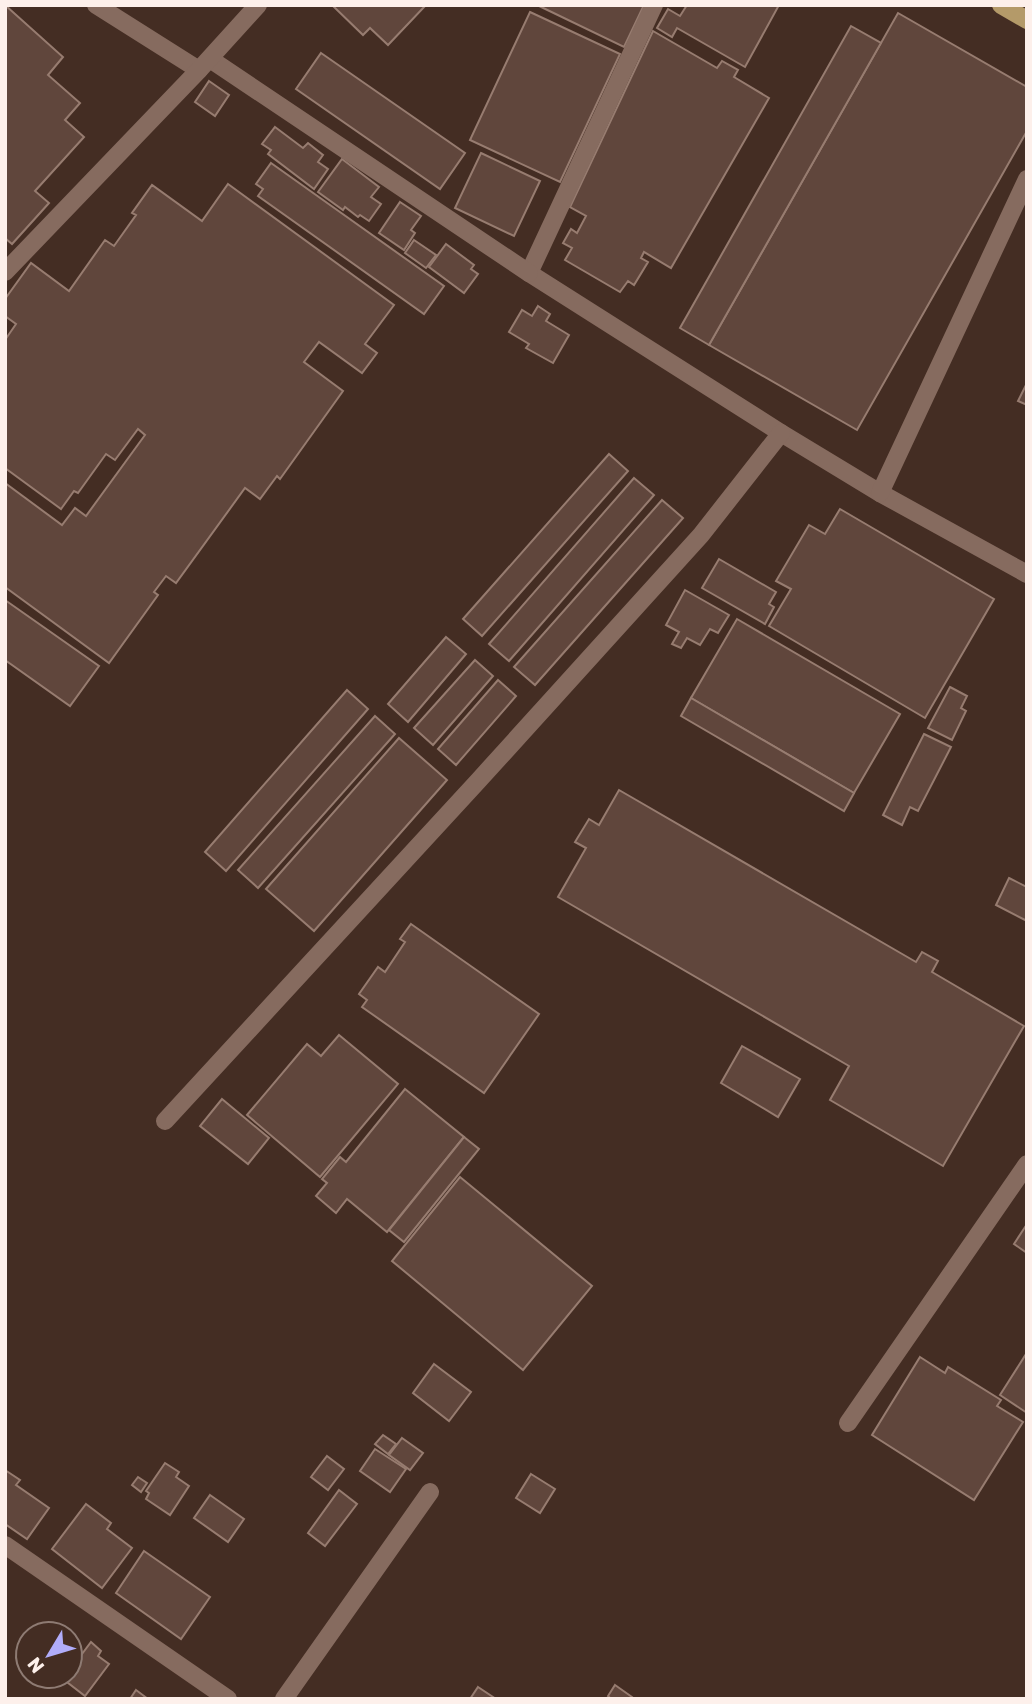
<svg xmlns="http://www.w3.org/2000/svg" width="1032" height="1704" font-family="Rubik,sans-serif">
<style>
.building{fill:#60463c;stroke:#977c70;stroke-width:2}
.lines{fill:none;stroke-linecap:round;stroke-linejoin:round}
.minor{stroke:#866b5f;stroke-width:18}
.major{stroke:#b49a69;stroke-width:18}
</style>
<rect width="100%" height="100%" fill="#442d23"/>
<g class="building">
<path d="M 5,5 L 63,57 L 48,75 L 80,103 L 65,120 L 84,137 L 35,191 L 49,203 L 12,244 L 5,238 Z"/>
<path d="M 332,5 L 426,5 L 388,45 L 370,28 L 363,35 Z"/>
<path d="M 537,5 L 644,5 L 624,47 Z"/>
<path d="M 687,5 L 779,5 L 745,67 L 677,28 L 672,37 L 657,28 L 668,9 L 680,16 Z"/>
<path d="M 530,12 L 620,54 L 560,182 L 470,140 Z"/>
<path d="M 898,13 L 1027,87 L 1027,131 L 857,430 L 709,345 Z"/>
<path d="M 851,26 L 881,43 L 709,345 L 680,328 Z"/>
<path d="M 653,31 L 717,68 L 722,61 L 738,70 L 734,77 L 769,98 L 671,268 L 644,252 L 641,258 L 648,262 L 634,285 L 628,281 L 620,292 L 565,260 L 572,248 L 563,243 L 571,229 L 577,233 L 586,216 L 570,207 Z"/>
<path d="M 321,53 L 465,153 L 440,189 L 296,89 Z"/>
<path d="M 209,81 L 229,95 L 215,116 L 195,102 Z"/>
<path d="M 275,127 L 303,148 L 308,143 L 323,155 L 318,162 L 328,169 L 314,189 L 268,154 L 271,150 L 262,144 Z"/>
<path d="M 481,153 L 540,181 L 514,236 L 455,208 Z"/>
<path d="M 342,159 L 379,187 L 371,197 L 381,204 L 369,221 L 360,215 L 358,217 L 345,207 L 343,210 L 318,192 Z"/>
<path d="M 271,163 L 444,286 L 424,314 L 258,196 L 263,189 L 256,184 Z"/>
<path d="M 228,184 L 394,305 L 365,344 L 377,353 L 362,373 L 319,342 L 304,362 L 343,391 L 280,479 L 277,476 L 260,499 L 245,488 L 176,583 L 166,576 L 154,592 L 158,595 L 109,663 L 5,587 L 5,483 L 62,525 L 75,508 L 86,516 L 145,435 L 138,429 L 115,460 L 106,454 L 78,493 L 74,491 L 61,509 L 5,468 L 5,340 L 16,324 L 5,316 L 5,299 L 31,263 L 69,291 L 105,240 L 114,246 L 136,215 L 132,213 L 152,185 L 202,221 Z"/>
<path d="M 400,202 L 421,216 L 411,230 L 415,233 L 404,250 L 379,233 Z"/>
<path d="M 414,240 L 436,255 L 426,268 L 405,253 Z"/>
<path d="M 446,244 L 474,265 L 471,269 L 478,274 L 464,293 L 429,267 Z"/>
<path d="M 538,306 L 550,314 L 546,321 L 569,335 L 553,363 L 526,348 L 529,344 L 509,332 L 522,310 L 532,316 Z"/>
<path d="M 1027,383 L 1027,405 L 1018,401 Z"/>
<path d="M 609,454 L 628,471 L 482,636 L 463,619 Z"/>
<path d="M 634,478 L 654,495 L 509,661 L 489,644 Z"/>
<path d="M 662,500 L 683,518 L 535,685 L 514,667 Z"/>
<path d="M 840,509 L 994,599 L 925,718 L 769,626 L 791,589 L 776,581 L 809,525 L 825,534 Z"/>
<path d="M 719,559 L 776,592 L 769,604 L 774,607 L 765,624 L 702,588 Z"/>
<path d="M 685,590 L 729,615 L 718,633 L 710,629 L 700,645 L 687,638 L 681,648 L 672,644 L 679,632 L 666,625 Z"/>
<path d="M 5,600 L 99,666 L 70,706 L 5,660 Z"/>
<path d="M 737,619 L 900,714 L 854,793 L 691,698 Z"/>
<path d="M 446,637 L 466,654 L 408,722 L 388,704 Z"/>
<path d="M 475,660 L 493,676 L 433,745 L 414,728 Z"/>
<path d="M 498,680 L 516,696 L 456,765 L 438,749 Z"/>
<path d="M 950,687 L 967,696 L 961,708 L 966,711 L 952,740 L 928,728 Z"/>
<path d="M 347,690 L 368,709 L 226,871 L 205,852 Z"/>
<path d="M 691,698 L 854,793 L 844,811 L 681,716 Z"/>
<path d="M 375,716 L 395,734 L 258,888 L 238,870 Z"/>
<path d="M 924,734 L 951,747 L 918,811 L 910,807 L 902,825 L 883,815 Z"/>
<path d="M 399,738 L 447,780 L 314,931 L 266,889 Z"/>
<path d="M 619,790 L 916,962 L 922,952 L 938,961 L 932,972 L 1024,1026 L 943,1166 L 830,1100 L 849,1066 L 558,897 L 586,848 L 575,842 L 589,819 L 599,825 Z"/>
<path d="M 1009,878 L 1027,887 L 1027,921 L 996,905 Z"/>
<path d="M 411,924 L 539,1014 L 484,1093 L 362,1007 L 367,1000 L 359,994 L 378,967 L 385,972 L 405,942 L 400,939 Z"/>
<path d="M 339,1035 L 398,1084 L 320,1177 L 247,1115 L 307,1044 L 321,1056 Z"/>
<path d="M 742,1046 L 800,1079 L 778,1117 L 721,1083 Z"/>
<path d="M 405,1089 L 464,1137 L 387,1232 L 347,1199 L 336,1213 L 316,1196 L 327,1183 L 322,1179 L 340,1157 L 346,1162 Z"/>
<path d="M 222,1099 L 269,1138 L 248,1164 L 200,1126 Z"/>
<path d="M 464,1137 L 479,1149 L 404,1242 L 389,1230 Z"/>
<path d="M 460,1177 L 592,1286 L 523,1370 L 392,1261 Z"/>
<path d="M 1027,1224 L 1027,1253 L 1014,1244 Z"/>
<path d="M 1026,1354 L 1027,1354 L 1027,1413 L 1000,1395 Z"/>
<path d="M 920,1357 L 945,1373 L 948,1367 L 1001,1400 L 997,1406 L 1023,1422 L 974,1500 L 872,1435 Z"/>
<path d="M 434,1364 L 471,1392 L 449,1421 L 413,1393 Z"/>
<path d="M 383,1435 L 396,1444 L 388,1454 L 375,1444 Z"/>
<path d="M 402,1438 L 423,1453 L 410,1470 L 389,1455 Z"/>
<path d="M 375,1449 L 406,1469 L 390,1492 L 360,1471 Z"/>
<path d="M 327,1456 L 344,1469 L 328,1490 L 311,1477 Z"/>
<path d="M 165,1463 L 179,1472 L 176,1477 L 189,1486 L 170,1515 L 146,1499 L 149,1493 L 146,1491 Z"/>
<path d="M 5,1470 L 20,1480 L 16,1485 L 49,1508 L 27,1539 L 5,1524 Z"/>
<path d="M 531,1474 L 555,1489 L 540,1513 L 516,1498 Z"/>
<path d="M 138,1477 L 147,1483 L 141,1492 L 132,1485 Z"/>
<path d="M 339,1490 L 357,1504 L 325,1546 L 308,1533 Z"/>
<path d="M 210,1495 L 244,1519 L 228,1542 L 194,1518 Z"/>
<path d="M 86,1504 L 111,1523 L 107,1529 L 132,1548 L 102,1588 L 52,1549 Z"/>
<path d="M 144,1551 L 210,1597 L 181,1639 L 116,1593 Z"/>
<path d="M 91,1642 L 101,1651 L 98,1656 L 109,1664 L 85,1696 L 63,1679 L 65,1676 L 70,1676 L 70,1670 Z"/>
<path d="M 615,1685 L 632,1697 L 631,1699 L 611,1699 L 608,1696 Z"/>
<path d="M 478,1687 L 496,1699 L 470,1699 Z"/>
<path d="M 136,1690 L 148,1699 L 130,1699 Z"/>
</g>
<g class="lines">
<g class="minor">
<path d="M 96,5 L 199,70"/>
<path d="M 654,5 L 529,273 L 781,433 L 880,493 L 1027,574"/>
<path d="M 210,59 L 529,273"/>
<path d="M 5,272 L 199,70 L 258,5"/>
<path d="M 880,493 L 1027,179"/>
<path d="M 165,1121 L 479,780 L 701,535 L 781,433"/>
<path d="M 848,1423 L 1027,1164"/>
<path d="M 5,1545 L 228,1699"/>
<path d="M 284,1699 L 430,1492"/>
</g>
<path class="major" d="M 1001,5 L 1027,20"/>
</g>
<rect width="1032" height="1704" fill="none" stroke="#fdf0eb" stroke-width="14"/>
<g transform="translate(49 1655) rotate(232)"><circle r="33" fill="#442d23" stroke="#8e7b73" stroke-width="2"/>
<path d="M0-5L12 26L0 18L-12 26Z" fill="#b1adfa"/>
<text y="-10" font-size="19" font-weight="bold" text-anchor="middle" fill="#fdf0eb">N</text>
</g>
</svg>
